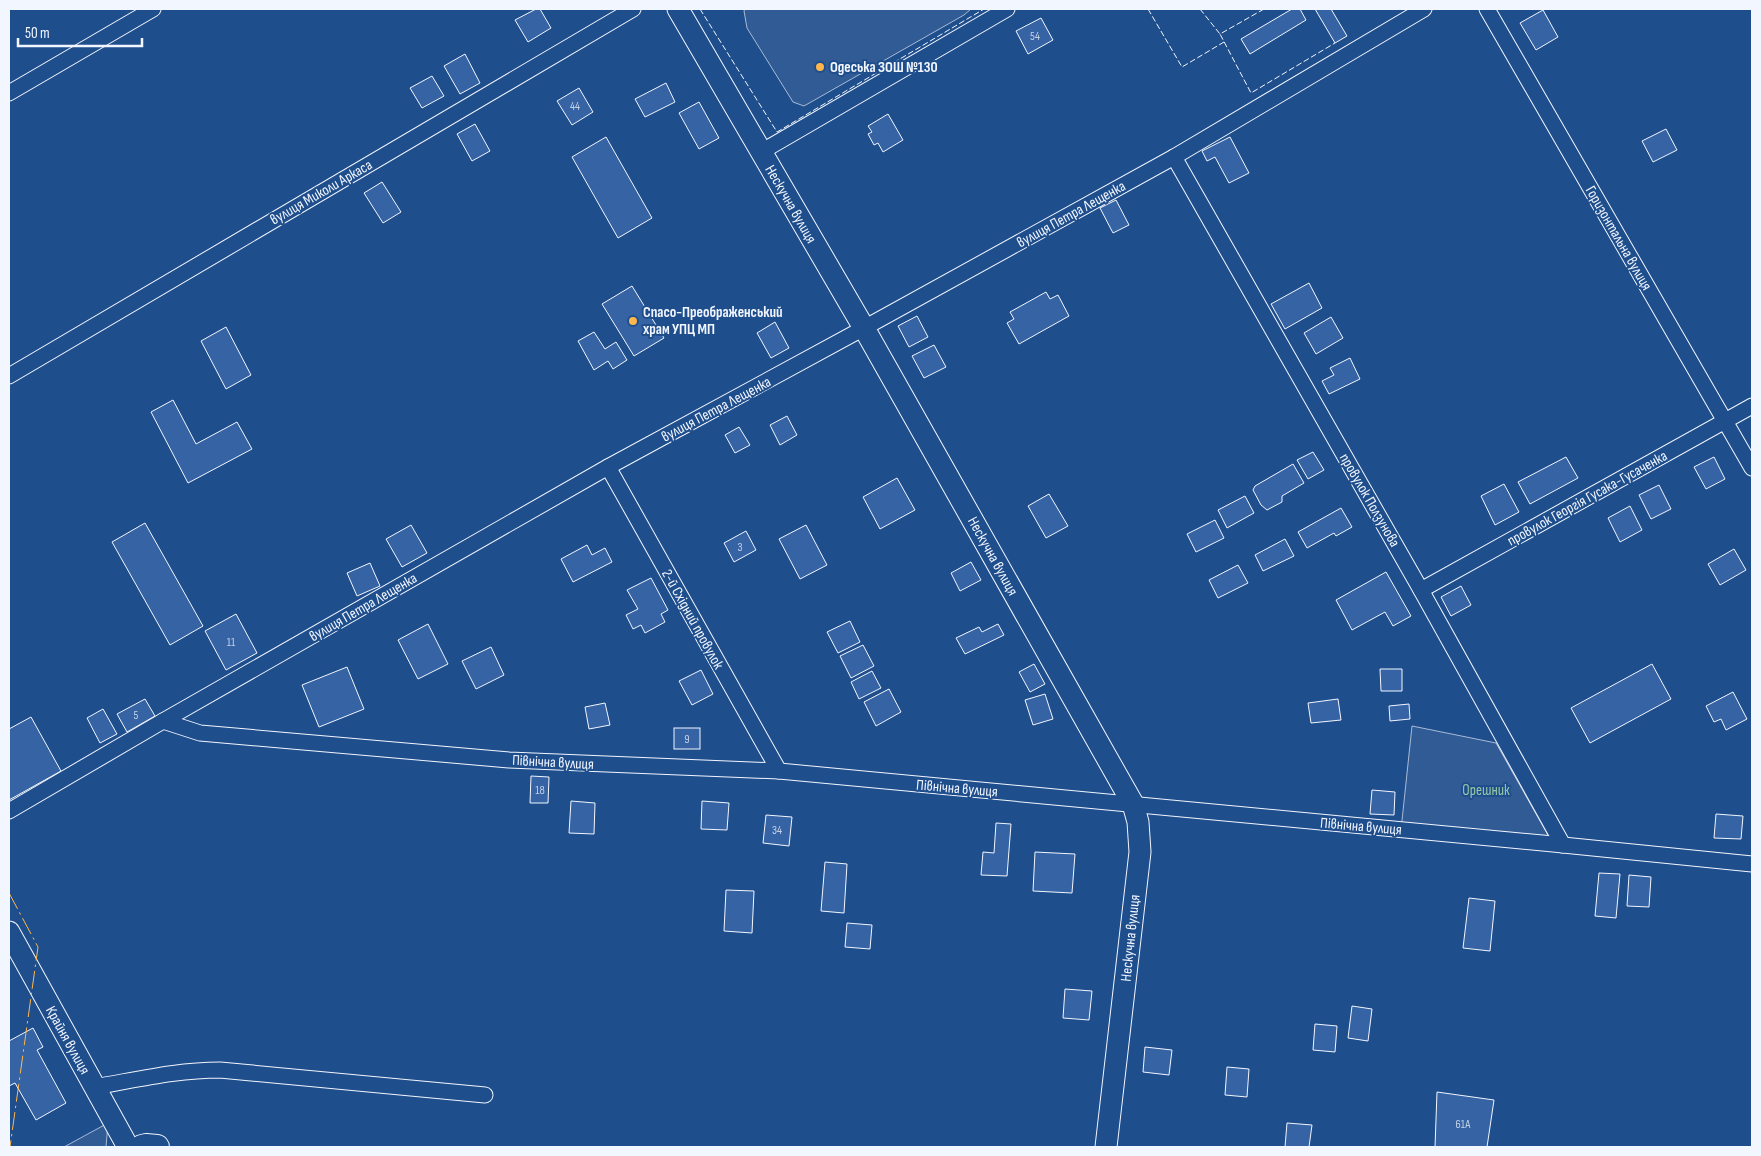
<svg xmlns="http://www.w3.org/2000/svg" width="1761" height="1156" font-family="'Sofia Sans Condensed',sans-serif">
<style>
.built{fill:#305b95;stroke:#a8bbd7}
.building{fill:#3563a3;stroke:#f2f6ff}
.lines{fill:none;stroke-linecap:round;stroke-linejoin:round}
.street-casing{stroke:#f2f6ff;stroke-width:17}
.secondary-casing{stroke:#f2f6ff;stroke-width:23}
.primary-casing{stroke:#f2f6ff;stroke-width:26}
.street{stroke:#1f4e8c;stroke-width:15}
.secondary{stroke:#1f4e8c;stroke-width:21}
.primary{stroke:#1f4e8c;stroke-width:24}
.fence{stroke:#f2f6ff;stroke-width:1;stroke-dasharray:6 2.5;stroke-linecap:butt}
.power{stroke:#ffb74d;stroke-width:1;stroke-dasharray:18 4 2.5 4;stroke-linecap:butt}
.poi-dot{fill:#ffb74d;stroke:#1f4e8c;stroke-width:2}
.labels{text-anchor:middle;stroke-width:4;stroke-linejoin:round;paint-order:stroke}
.number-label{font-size:12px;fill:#c3d1e8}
.poi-label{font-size:15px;font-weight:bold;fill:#f2f6ff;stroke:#1f4e8c;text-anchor:start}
.street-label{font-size:15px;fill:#f2f6ff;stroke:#1f4e8c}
.park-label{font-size:15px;fill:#97c8a6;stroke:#1f4e8c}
</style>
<rect width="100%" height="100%" fill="#1f4e8c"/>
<g class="built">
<path d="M 745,9 L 971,9 L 964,15 L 804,106 L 793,102 L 747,28 L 744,11 Z"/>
<path d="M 1412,726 L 1496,743 L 1553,844 L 1401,830 Z"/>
<path d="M 108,1123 L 106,1147 L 64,1147 Z"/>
</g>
<g class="building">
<path d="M 536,9 L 540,9 L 551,28 L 528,42 L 515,20 Z"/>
<path d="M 1292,9 L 1300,9 L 1306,20 L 1250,54 L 1241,39 Z"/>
<path d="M 1315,9 L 1331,9 L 1347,36 L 1335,43 Z"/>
<path d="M 1543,10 L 1558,37 L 1536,50 L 1520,23 Z"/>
<path d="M 1041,18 L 1053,40 L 1028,54 L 1016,31 Z"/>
<path d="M 465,54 L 480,83 L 460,94 L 444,66 Z"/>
<path d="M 432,76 L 444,96 L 422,108 L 410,88 Z"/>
<path d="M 666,83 L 675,102 L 645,117 L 635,99 Z"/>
<path d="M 579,88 L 593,112 L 572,125 L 557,101 Z"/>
<path d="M 699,102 L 719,138 L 699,149 L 679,113 Z"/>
<path d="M 888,114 L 903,140 L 883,152 L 878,143 L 874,145 L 868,134 L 872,132 L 868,126 Z"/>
<path d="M 475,124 L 490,151 L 472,161 L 457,134 Z"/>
<path d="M 1666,129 L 1677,150 L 1653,162 L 1642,141 Z"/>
<path d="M 606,137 L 652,218 L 618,238 L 572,157 Z"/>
<path d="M 1230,137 L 1249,173 L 1229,183 L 1215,157 L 1207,161 L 1202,151 Z"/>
<path d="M 382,182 L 401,212 L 383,223 L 364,193 Z"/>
<path d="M 1116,200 L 1129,225 L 1113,233 L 1100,208 Z"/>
<path d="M 1309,283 L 1322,308 L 1285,329 L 1271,304 Z"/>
<path d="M 632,286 L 664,338 L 634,356 L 602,304 Z"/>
<path d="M 1046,292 L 1050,299 L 1058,295 L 1069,316 L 1019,344 L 1007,323 L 1014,319 L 1010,312 Z"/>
<path d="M 917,316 L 928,337 L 909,347 L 898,326 Z"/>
<path d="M 1331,317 L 1343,338 L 1316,354 L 1304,333 Z"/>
<path d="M 775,322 L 789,348 L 771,358 L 757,333 Z"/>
<path d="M 226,327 L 251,375 L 226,389 L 201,341 Z"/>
<path d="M 594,332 L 605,349 L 616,342 L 627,360 L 613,369 L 608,361 L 594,370 L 578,341 Z"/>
<path d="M 934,345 L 946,367 L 924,378 L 912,356 Z"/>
<path d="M 1350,358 L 1360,379 L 1329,394 L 1322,381 L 1334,375 L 1330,368 Z"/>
<path d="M 173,400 L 196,444 L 237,422 L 252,449 L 188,483 L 151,412 Z"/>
<path d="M 787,416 L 797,435 L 780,445 L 770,425 Z"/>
<path d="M 739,427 L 750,445 L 735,453 L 725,435 Z"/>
<path d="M 1313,452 L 1324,470 L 1308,479 L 1297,460 Z"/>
<path d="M 1566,457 L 1578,478 L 1530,504 L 1518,482 Z"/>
<path d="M 1714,457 L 1725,479 L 1706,489 L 1694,467 Z"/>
<path d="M 1293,464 L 1304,483 L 1282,496 L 1282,502 L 1267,510 L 1261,505 L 1253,490 L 1255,486 Z"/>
<path d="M 897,478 L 915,510 L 880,529 L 863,497 Z"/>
<path d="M 1504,484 L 1519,512 L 1495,525 L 1481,496 Z"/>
<path d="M 1659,485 L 1671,509 L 1651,519 L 1639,495 Z"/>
<path d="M 1049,494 L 1068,526 L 1046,538 L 1028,506 Z"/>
<path d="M 1245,496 L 1254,513 L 1227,528 L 1218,510 Z"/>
<path d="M 1630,506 L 1642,530 L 1620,542 L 1608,518 Z"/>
<path d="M 1341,508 L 1352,527 L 1336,536 L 1334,533 L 1307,548 L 1298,532 Z"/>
<path d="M 1215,520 L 1224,538 L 1196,552 L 1187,534 Z"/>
<path d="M 145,523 L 203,626 L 170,645 L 112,542 Z"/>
<path d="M 411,525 L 427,553 L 402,567 L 386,539 Z"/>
<path d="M 806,525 L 827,565 L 800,579 L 779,539 Z"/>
<path d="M 746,531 L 756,550 L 734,562 L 724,543 Z"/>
<path d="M 1285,539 L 1294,556 L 1263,571 L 1255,555 Z"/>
<path d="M 587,545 L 592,555 L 605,548 L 612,562 L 573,582 L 561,559 Z"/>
<path d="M 1734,549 L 1746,570 L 1720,585 L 1708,564 Z"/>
<path d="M 971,562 L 981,580 L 960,591 L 951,573 Z"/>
<path d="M 370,563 L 380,586 L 357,596 L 347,573 Z"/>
<path d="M 1238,565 L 1248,583 L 1218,598 L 1209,580 Z"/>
<path d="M 1386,572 L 1411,616 L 1393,626 L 1385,612 L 1352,630 L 1336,600 Z"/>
<path d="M 651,578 L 668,610 L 661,614 L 665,622 L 645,633 L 641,625 L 633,629 L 626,615 L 638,609 L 627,590 Z"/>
<path d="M 1461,586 L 1471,605 L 1451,616 L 1441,597 Z"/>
<path d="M 236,614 L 257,653 L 226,670 L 205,631 Z"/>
<path d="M 850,621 L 860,642 L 838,653 L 827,632 Z"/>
<path d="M 428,624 L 448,664 L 418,679 L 398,640 Z"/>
<path d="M 998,624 L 1004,635 L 965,654 L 956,638 L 979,627 L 982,632 Z"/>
<path d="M 863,645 L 874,666 L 851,678 L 840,656 Z"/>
<path d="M 491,647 L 504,675 L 476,689 L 462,661 Z"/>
<path d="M 1034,664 L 1045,684 L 1030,692 L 1019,672 Z"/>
<path d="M 1652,664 L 1671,699 L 1590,743 L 1571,708 Z"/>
<path d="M 347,667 L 364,709 L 319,727 L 302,685 Z"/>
<path d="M 1380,669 L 1402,669 L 1402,691 L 1381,691 Z"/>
<path d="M 701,670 L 713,694 L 692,705 L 679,681 Z"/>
<path d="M 872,671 L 881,688 L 859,699 L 851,682 Z"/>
<path d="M 889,689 L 901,712 L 876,726 L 864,702 Z"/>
<path d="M 1733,692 L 1747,719 L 1726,730 L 1721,719 L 1714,722 L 1706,706 Z"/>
<path d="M 1045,694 L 1053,719 L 1033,725 L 1025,700 Z"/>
<path d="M 145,699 L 155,716 L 127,732 L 117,714 Z"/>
<path d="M 1338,699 L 1341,720 L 1311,723 L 1308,703 Z"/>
<path d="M 605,703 L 610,725 L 589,729 L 585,707 Z"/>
<path d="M 1409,704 L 1410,719 L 1390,721 L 1389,706 Z"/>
<path d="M 103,709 L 117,734 L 100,743 L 87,718 Z"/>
<path d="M 31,717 L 61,771 L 9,800 L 9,729 Z"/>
<rect x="674" y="728" width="26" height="21"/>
<path d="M 531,776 L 549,777 L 548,803 L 530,803 Z"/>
<path d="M 1372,790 L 1395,792 L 1394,815 L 1370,814 Z"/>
<path d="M 571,801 L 595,803 L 594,834 L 569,833 Z"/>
<path d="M 702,801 L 729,803 L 727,830 L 701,829 Z"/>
<path d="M 1716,814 L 1743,816 L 1741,839 L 1714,838 Z"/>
<path d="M 766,815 L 792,817 L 789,846 L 763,843 Z"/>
<path d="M 996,823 L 1011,824 L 1007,876 L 981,875 L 983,852 L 994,853 Z"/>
<path d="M 1035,852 L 1075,854 L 1072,893 L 1033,891 Z"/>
<path d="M 825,862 L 847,864 L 844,913 L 821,911 Z"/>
<path d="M 1599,873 L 1620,874 L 1616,918 L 1595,916 Z"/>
<path d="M 1629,875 L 1651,877 L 1649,907 L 1627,906 Z"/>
<path d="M 726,890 L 754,891 L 752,933 L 724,931 Z"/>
<path d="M 1469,898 L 1495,901 L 1490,951 L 1463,948 Z"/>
<path d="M 847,923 L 872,925 L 870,949 L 845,947 Z"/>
<path d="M 1065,989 L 1092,991 L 1089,1020 L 1063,1018 Z"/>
<path d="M 1352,1006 L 1372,1009 L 1368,1041 L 1348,1038 Z"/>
<path d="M 1315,1024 L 1337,1026 L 1335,1052 L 1313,1050 Z"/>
<path d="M 33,1028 L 43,1047 L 37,1050 L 66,1103 L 36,1120 L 15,1083 L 9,1086 L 9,1041 Z"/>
<path d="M 1145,1047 L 1172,1050 L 1169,1075 L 1143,1072 Z"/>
<path d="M 1227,1067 L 1249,1069 L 1247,1097 L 1225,1095 Z"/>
<path d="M 1437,1092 L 1494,1100 L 1487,1147 L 1435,1147 Z"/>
<path d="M 1287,1123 L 1312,1125 L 1309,1147 L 1285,1147 Z"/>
</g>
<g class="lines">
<defs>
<g id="street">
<path d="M 1487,9 L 1752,468"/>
<path d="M 9,93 L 153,9"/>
<path d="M 761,152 L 1007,9"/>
<path d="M 1174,157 L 1421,590 L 1563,845"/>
<path d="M 9,376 L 633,9"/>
<path d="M 608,467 L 779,771"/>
<path d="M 1421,590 L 1752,406"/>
<path d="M 163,721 L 200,733 L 509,760 L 779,771 L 1553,844 L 1752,864"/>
<path d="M 9,811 L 163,721 L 608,467 L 864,328 L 1174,157 L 1424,9"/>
<path d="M 94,1087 C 136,1080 177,1070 220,1070 L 485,1095"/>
</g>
<g id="secondary">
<path d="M 678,9 L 864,328 L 1133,804 L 1138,822 L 1140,852 L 1106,1147"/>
<path d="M 9,932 L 128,1147"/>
</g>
<path id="primary" d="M 142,1147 L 146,1146 L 157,1147"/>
</defs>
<use href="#street" class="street-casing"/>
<use href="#secondary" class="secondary-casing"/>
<use href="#primary" class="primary-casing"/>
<use href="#street" class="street"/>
<use href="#secondary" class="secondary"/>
<use href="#primary" class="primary"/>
<g class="fence">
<path d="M 700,9 L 777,132 L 984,9"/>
<path d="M 1148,9 L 1182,67 L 1224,42"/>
<path d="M 1200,9 L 1220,34"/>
<path d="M 1264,9 L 1220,34 L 1251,93 L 1335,43"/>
</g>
<path class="power" d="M 9,893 L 38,947 L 10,1147"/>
</g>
<g class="poi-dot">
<circle cx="820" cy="67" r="5"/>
<circle cx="633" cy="321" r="5"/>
</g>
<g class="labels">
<g class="number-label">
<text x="1035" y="40">54</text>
<text x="575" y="110">44</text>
<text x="740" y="551">3</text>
<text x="231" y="646">11</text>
<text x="136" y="719">5</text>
<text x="687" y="743">9</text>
<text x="540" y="794">18</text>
<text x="777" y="834">34</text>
<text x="1463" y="1128">61А</text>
</g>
<g class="poi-label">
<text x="830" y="72">Одеська ЗОШ №130</text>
<text x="643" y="317">Спасо-Преображенський<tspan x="643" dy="17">храм УПЦ МП</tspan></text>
</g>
<g class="street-label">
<text transform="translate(321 192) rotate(-30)" y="5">вулиця Миколи Аркаса</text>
<text transform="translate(791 204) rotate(60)" y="5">Нескучна вулиця</text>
<text transform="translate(1071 214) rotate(-29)" y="5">вулиця Петра Лещенка</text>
<text transform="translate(1619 238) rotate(60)" y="5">Горизонтальна вулиця</text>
<text transform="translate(716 409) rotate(-28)" y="5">вулиця Петра Лещенка</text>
<text transform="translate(1587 498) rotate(-29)" y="5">провулок Георгія Гусака-Гусаченка</text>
<text transform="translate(1370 500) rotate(60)" y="5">провулок Ползунова</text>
<text transform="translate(993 556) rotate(61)" y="5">Нескучна вулиця</text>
<text transform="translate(363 607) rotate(-30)" y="5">вулиця Петра Лещенка</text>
<text transform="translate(693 619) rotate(61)" y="5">2-й Східний провулок</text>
<text transform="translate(553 762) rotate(3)" y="5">Північна вулиця</text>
<text transform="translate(957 788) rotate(5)" y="5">Північна вулиця</text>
<text transform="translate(1361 826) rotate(5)" y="5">Північна вулиця</text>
<text transform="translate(1130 938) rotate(-84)" y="5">Нескучна вулиця</text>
<text transform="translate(68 1040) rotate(61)" y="5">Крайня вулиця</text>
</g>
<g class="park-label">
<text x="1486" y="795">Орешник</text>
</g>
</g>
<rect width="1761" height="1156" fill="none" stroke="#f2f6ff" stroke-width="20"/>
<path d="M18 38v8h124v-8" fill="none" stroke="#f2f6ff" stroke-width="2.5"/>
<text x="25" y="38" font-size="15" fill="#f2f6ff" stroke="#1f4e8c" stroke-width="4" paint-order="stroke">50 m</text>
</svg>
